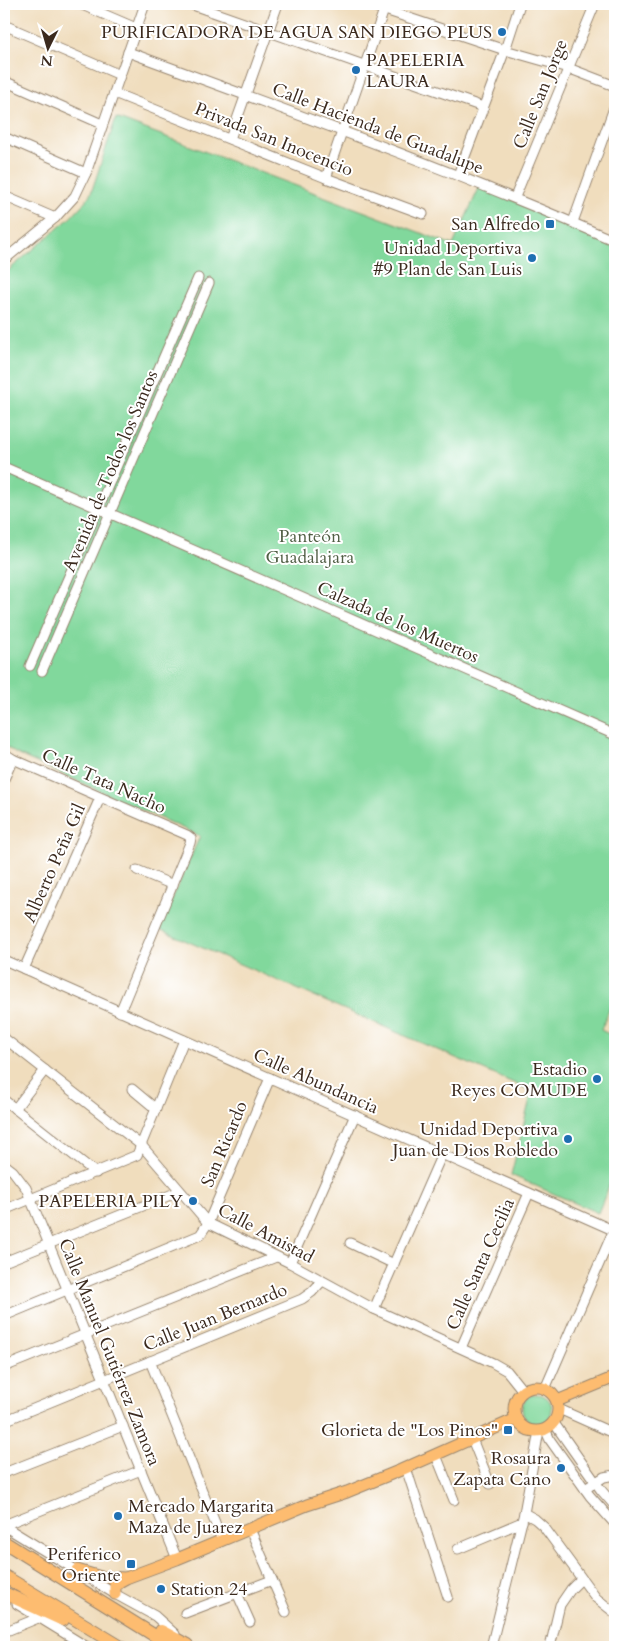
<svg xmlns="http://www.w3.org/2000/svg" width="619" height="1651" font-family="Cardo,serif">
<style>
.green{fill:#81d89c;stroke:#5e815d}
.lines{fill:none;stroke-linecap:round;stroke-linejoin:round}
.minor-casing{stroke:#96846e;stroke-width:11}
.major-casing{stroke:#96846e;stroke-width:13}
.highway-casing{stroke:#96846e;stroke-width:14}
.minor{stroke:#fff;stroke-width:9}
.major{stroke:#fdbc70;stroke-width:11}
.highway{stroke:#fdbc70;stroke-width:12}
.poi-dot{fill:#1f6fb2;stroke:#fff;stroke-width:2}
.labels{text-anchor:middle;stroke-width:4;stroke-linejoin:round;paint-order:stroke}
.poi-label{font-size:18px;fill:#3b2a1e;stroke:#fff;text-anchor:end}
.street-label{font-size:18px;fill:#3b2a1e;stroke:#fff}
.park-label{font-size:18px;fill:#505e44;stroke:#fff}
</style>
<rect width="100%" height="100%" fill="#fff"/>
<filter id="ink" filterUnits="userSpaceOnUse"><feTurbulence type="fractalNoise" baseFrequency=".02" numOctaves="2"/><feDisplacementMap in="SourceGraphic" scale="10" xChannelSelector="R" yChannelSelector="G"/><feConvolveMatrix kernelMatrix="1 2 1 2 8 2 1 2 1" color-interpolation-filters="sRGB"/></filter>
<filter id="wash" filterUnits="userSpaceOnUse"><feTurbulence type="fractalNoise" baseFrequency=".0096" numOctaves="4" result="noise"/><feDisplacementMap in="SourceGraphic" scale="20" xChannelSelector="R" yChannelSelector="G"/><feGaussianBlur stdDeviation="1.12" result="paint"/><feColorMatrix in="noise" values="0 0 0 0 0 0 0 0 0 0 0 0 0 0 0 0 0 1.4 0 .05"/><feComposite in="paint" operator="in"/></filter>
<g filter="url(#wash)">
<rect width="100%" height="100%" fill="#f0ddbd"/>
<g class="green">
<path d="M 116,118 L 453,245 L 480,186 L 615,246 L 615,995 L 601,1030 L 615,1037 L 615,1171 L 598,1213 L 511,1175 L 532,1091 L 159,929 L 200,836 L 15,753 L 4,745 L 4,274 L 70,218 L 83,204 L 91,193 Z"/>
<circle cx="537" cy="1409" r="15"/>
</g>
</g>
<g filter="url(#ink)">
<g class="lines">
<defs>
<g id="minor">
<path d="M 80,4 L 136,28"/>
<path d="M 190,4 L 483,107"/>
<path d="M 367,4 L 505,50 L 568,68 L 615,86"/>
<path d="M 4,25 L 120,75"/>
<path d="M 128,52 C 291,112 455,171 615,241"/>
<path d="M 4,81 L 102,124"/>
<path d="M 114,93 L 326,178 L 423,214"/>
<path d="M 4,137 L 86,173"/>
<path d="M 230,139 L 278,4"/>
<path d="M 458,175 L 505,50 L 520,4"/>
<path d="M 326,178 L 386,4"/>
<path d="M 4,196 L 55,218"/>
<path d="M 515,197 L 595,4"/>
<path d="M 573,222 L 615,105"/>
<path d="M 4,260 L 55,218 L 75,196 L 86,173 L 145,4"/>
<path d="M 4,467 L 615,735"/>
<path d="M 30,666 L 198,278"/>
<path d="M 42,671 L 209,283"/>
<path d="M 4,753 L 13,759 L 187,835 L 191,838 L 190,843 L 120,1012"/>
<path d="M 4,779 L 13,759"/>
<path d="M 137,870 L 173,885"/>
<path d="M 4,960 L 615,1231"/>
<path d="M 24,969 L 100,798"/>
<path d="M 4,1038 L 142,1146 L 208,1223 L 290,1263 L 374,1309 L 493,1363 L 507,1371 L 523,1391"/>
<path d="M 132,1089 L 156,1109"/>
<path d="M 4,1100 L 96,1173"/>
<path d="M 15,1109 L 45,1070"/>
<path d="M 4,1164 L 13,1171 L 26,1188 L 177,1559"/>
<path d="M 4,1210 L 137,1155 L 184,1040"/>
<path d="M 350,1243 L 394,1264"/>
<path d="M 4,1262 L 180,1191"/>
<path d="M 290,1263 L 355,1115"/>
<path d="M 374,1309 L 442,1154"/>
<path d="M 4,1316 L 200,1235 L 208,1223 L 270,1078"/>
<path d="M 461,1348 L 529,1193"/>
<path d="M 150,1361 L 222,1540"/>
<path d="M 4,1367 L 276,1257"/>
<path d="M 545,1389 L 615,1227"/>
<path d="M 559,1409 L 615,1434"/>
<path d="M 4,1421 L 302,1299 L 312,1292 L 322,1281"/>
<path d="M 554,1423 L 601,1490 L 615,1506"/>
<path d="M 545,1429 L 550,1440 L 590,1496 L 615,1524"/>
<path d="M 472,1439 L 490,1484"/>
<path d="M 436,1455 L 454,1500"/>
<path d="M 406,1468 L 448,1597"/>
<path d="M 4,1473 L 123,1426"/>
<path d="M 585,1489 L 604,1477 L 615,1475"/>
<path d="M 524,1513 L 535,1519 L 544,1527 L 596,1598 L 615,1613"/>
<path d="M 4,1525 L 141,1470"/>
<path d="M 4,1526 L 115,1594 L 155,1616 L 175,1634"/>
<path d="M 250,1529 L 286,1612"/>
<path d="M 458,1549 L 522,1522"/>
<path d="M 237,1593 L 250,1622"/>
<path d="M 17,1604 L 87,1647"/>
<path d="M 185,1613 L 272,1580"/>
<path d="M 4,1632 L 43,1616"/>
<path d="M 491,1647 L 524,1513 L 539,1431"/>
<path d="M 550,1647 L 560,1605 L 571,1589 L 581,1579"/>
</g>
<g id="major">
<circle cx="536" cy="1409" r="22"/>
<path d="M 557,1401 L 615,1377"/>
<path d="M 77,1570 L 101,1577 L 126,1578"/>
<path d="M 115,1594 L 115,1586 L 119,1582 L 126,1578 L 177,1559 L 307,1505 L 347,1492 L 401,1470 L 516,1419"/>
</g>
<g id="highway">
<path d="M 4,1542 L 173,1647"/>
<path d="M 4,1576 L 121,1647"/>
<path d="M 4,1593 L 63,1620"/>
<path d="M 161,1631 L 187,1645"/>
</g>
</defs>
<use href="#minor" class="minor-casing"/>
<use href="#major" class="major-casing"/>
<use href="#highway" class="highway-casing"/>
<use href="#minor" class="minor"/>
<use href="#major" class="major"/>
<use href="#highway" class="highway"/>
</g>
</g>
<g class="poi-dot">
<circle cx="502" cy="32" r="5"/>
<circle cx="356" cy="70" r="5"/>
<rect x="545" y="219" width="10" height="10" rx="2.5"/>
<circle cx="532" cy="258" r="5"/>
<circle cx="597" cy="1079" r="5"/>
<circle cx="568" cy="1139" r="5"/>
<circle cx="193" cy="1201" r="5"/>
<rect x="503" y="1425" width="10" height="10" rx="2.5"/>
<circle cx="561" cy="1468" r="5"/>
<circle cx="118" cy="1516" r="5"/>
<rect x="126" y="1559" width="10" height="10" rx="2.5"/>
<circle cx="161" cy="1589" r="5"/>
</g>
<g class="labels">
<g class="poi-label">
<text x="492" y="38">PURIFICADORA DE AGUA SAN DIEGO PLUS</text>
<text x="366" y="66" text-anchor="start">PAPELERIA<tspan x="366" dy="21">LAURA</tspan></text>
<text x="540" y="230">San Alfredo</text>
<text x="522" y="254">Unidad Deportiva<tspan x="522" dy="21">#9 Plan de San Luis</tspan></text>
<text x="587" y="1075">Estadio<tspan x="587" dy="21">Reyes COMUDE</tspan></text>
<text x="558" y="1135">Unidad Deportiva<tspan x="558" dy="21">Juan de Dios Robledo</tspan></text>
<text x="183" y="1207">PAPELERIA PILY</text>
<text x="498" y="1436">Glorieta de "Los Pinos"</text>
<text x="551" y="1464">Rosaura<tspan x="551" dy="21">Zapata Cano</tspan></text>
<text x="128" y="1512" text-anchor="start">Mercado Margarita<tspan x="128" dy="21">Maza de Juarez</tspan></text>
<text x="121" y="1560">Periferico<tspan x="121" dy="21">Oriente</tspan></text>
<text x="171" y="1595" text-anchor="start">Station 24</text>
</g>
<g class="street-label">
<text transform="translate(540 94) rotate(-68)" y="6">Calle San Jorge</text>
<text transform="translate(378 128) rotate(21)" y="6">Calle Hacienda de Guadalupe</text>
<text transform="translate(274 139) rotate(22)" y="6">Privada San Inocencio</text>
<text transform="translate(110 471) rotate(-67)" y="6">Avenida de Todos los Santos</text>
<text transform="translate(398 622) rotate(24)" y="6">Calzada de los Muertos</text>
<text transform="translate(104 781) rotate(24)" y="6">Calle Tata Nacho</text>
<text transform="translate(54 863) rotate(-66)" y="6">Alberto Peña Gil</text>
<text transform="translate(316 1081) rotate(24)" y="6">Calle Abundancia</text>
<text transform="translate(224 1144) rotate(-67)" y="6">San Ricardo</text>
<text transform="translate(266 1233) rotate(28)" y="6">Calle Amistad</text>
<text transform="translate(480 1264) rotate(-66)" y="6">Calle Santa Cecilia</text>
<text transform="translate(215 1317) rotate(-22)" y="6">Calle Juan Bernardo</text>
<text transform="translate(110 1352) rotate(68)" y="6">Calle Manuel Gutiérrez Zamora</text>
</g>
<g class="park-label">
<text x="310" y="542">Panteón<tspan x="310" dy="21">Guadalajara</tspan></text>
</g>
</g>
<rect width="619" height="1651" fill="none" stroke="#fff" stroke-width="20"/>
<g transform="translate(48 48) rotate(185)" stroke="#ffffff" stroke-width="4" paint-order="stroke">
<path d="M0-4L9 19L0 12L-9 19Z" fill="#3b2a1e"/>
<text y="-8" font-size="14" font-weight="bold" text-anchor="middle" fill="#3b2a1e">N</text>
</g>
</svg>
